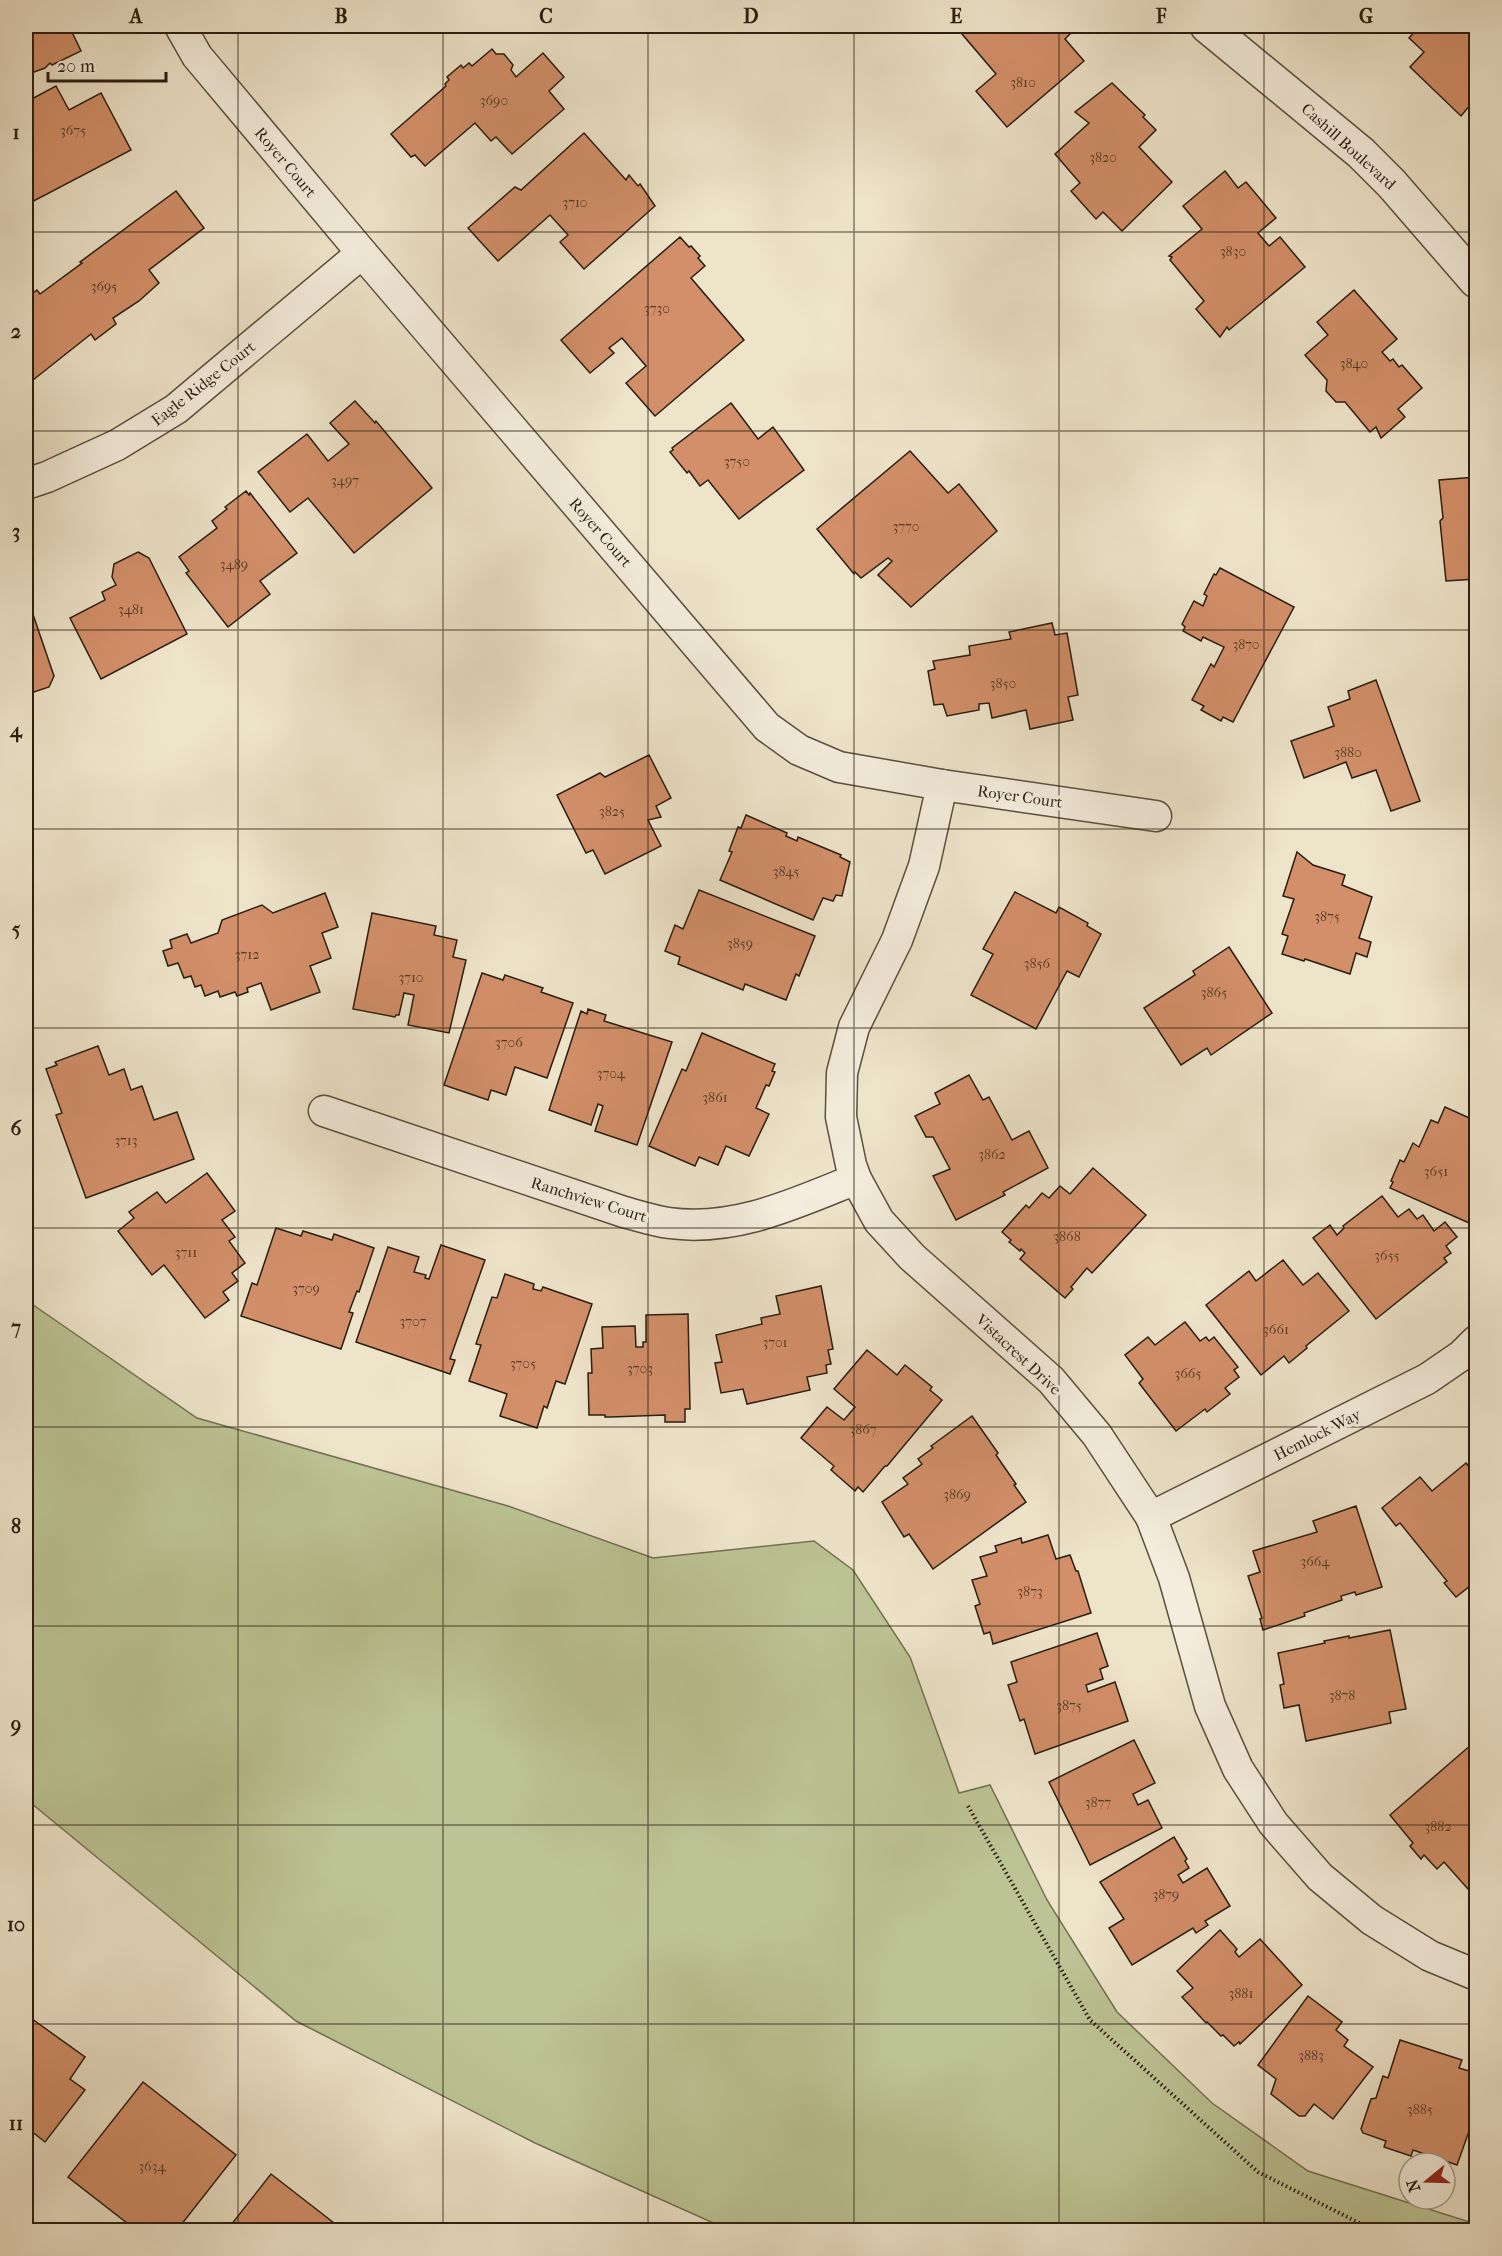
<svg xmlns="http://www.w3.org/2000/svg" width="1502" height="2256" font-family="'IM FELL French Canon',serif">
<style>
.green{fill:#bcc394;stroke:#737052;stroke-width:1.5}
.building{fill:#d28f69;stroke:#2a1d10;stroke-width:1.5}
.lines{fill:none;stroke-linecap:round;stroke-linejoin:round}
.minor-casing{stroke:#5b4f3e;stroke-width:33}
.tertiary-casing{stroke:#5b4f3e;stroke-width:36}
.path{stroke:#2a1d10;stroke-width:4;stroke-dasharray:1.5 3;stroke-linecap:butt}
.minor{stroke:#f4eddd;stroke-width:30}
.tertiary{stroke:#f4eddd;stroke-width:33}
.grid{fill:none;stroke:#2a1d10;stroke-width:1.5;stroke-opacity:0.55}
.labels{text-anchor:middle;stroke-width:6;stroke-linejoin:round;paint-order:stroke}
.number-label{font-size:14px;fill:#543a26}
.street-label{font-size:16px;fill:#2a1d10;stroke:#f4eddd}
.neatline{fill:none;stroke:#2a1d10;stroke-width:2}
.grid-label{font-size:20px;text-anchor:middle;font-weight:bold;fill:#2a1d10}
</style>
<rect width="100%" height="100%" fill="#eee4ca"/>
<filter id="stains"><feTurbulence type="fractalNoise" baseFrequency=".00333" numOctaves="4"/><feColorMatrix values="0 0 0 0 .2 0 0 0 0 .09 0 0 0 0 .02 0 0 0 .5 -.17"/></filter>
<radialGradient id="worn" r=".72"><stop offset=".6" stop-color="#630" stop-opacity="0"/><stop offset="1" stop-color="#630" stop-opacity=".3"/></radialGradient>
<path class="green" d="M 26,1300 L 197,1418 L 508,1506 L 653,1558 L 814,1541 L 853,1570 L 910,1657 L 959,1793 L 990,1785 L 1047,1900 L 1117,2012 L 1212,2103 L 1308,2171 L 1476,2224 L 1476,2230 L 729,2230 L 535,2143 L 296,2021 L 26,1799 Z"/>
<g class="building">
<path d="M 26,26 L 69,26 L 81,51 L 52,65 L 50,63 L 45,68 L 26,75 Z"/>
<path d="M 972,26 L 1064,26 L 1070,34 L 1065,39 L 1084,61 L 1007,127 L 976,91 L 996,74 L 962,34 Z"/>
<path d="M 1420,26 L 1476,26 L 1476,98 L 1461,116 L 1410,67 L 1424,52 L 1409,38 Z"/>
<path d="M 492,49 L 496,54 L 504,54 L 513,65 L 511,70 L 516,77 L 543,53 L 564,77 L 549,91 L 564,109 L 512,154 L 496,137 L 491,141 L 475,123 L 425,166 L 415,155 L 411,157 L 391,134 L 446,86 L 445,84 L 449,80 L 447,77 L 461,65 L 463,68 L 469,63 L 472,66 Z"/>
<path d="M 1112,83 L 1145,115 L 1143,117 L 1156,130 L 1139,147 L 1172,182 L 1122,231 L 1103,212 L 1096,219 L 1071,191 L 1080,183 L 1055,154 L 1089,123 L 1075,112 Z"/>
<path d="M 56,86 L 69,110 L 101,93 L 131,150 L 26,205 L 26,102 Z"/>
<path d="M 584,133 L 626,180 L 629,175 L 638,186 L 640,184 L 655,206 L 584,269 L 560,242 L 568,235 L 550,215 L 498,261 L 468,228 L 515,187 L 521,190 Z"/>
<path d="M 1225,171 L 1238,188 L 1246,182 L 1276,218 L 1258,233 L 1269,246 L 1280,237 L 1305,267 L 1229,330 L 1227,327 L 1220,337 L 1196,309 L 1204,301 L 1170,260 L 1172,257 L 1169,256 L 1202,229 L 1183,206 Z"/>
<path d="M 176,191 L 204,228 L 149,270 L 159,283 L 139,301 L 113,318 L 116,324 L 95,340 L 91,334 L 28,384 L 26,381 L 26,298 L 37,290 L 40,294 L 82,263 L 80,262 Z"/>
<path d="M 680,237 L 689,247 L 691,246 L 700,256 L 698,258 L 705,266 L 691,278 L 744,340 L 655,416 L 626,383 L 646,366 L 622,338 L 609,348 L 614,353 L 590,373 L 561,340 Z"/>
<path d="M 1354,290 L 1397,339 L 1382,352 L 1390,361 L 1393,359 L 1399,367 L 1402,365 L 1422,388 L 1398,409 L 1405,417 L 1381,438 L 1376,427 L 1370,432 L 1345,402 L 1336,402 L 1326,391 L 1327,380 L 1305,355 L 1328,335 L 1317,322 Z"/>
<path d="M 355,401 L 375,423 L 376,421 L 432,488 L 354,553 L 308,498 L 290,512 L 258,472 L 307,434 L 328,461 L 349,444 L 330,423 Z"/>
<path d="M 731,403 L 758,439 L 773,427 L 804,470 L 739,519 L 708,480 L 700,486 L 689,471 L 687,473 L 670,452 L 673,450 L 672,448 Z"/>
<path d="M 910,451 L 948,493 L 959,484 L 997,531 L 911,607 L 878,575 L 892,561 L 888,558 L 861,578 L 855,572 L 854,574 L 817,529 Z"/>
<path d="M 1476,477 L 1476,579 L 1446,581 L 1440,521 L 1443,518 L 1439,480 Z"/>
<path d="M 246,491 L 249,495 L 250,493 L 297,553 L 260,581 L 270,594 L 228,627 L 186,573 L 189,571 L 179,557 L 217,528 L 212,521 L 227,509 L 225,507 Z"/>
<path d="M 138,552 L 149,558 L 187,634 L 101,679 L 70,618 L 105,600 L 102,592 L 116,585 L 112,577 L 114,564 Z"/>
<path d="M 1220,568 L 1294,607 L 1233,722 L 1223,717 L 1221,721 L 1201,710 L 1204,706 L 1192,700 L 1211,664 L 1214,667 L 1224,647 L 1203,637 L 1201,641 L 1183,631 L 1185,627 L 1182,624 L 1194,601 L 1203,606 L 1207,596 L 1204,594 L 1214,574 L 1216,575 Z"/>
<path d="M 26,594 L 54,676 L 49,687 L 34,692 L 26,690 Z"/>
<path d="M 1052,623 L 1055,635 L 1067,633 L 1078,695 L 1068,697 L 1073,720 L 1030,729 L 1026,710 L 992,718 L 989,703 L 979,704 L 979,710 L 947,716 L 943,704 L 934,705 L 928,671 L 935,669 L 933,661 L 970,655 L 969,646 L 1011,639 L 1009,632 Z"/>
<path d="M 1376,680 L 1420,801 L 1391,811 L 1376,770 L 1352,778 L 1346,762 L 1304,778 L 1291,741 L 1334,726 L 1328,707 L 1350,699 L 1348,691 Z"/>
<path d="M 649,755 L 671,798 L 656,806 L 661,817 L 648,820 L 661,846 L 605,874 L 593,850 L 586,853 L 557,795 L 600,773 L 605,777 Z"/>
<path d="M 746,815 L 787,833 L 786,836 L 797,841 L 798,837 L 841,855 L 840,857 L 850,862 L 842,896 L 836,895 L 833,901 L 823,898 L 813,920 L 720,880 L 732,852 L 729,851 L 738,827 L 741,828 Z"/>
<path d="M 1297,852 L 1313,865 L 1345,875 L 1342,885 L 1372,897 L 1359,938 L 1371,942 L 1367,957 L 1356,953 L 1350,974 L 1305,959 L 1304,961 L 1282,954 L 1288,936 L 1282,934 L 1294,899 L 1283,896 Z"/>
<path d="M 699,890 L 815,936 L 799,976 L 796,974 L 786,1000 L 745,984 L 743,990 L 678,964 L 680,957 L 665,951 L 675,925 L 683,929 Z"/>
<path d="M 1015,892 L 1056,913 L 1059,907 L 1088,923 L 1087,926 L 1101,934 L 1079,977 L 1067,971 L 1036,1029 L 971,995 L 993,954 L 983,949 Z"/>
<path d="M 325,893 L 338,927 L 322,933 L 331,958 L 310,966 L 320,992 L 271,1010 L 261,983 L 247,988 L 248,992 L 237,996 L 235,992 L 220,997 L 218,991 L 205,996 L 201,985 L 195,987 L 191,976 L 184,978 L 178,963 L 168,966 L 163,951 L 172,948 L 170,940 L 187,934 L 191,943 L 218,933 L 222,920 L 262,905 L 273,913 Z"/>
<path d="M 372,913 L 436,926 L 434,935 L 457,940 L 453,957 L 466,960 L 449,1033 L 408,1025 L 414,995 L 404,993 L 399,1015 L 396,1015 L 395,1017 L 353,1009 Z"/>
<path d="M 1229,947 L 1272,1013 L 1211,1055 L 1207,1048 L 1181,1065 L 1144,1008 L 1195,975 L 1193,971 Z"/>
<path d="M 482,973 L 503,980 L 505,975 L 543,988 L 541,992 L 573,1003 L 547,1078 L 515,1067 L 506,1095 L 491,1090 L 488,1100 L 444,1085 Z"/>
<path d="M 588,1009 L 606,1015 L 604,1021 L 672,1042 L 637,1145 L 595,1131 L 603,1106 L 598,1104 L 591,1125 L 549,1110 L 581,1011 L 587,1014 Z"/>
<path d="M 702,1033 L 775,1064 L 772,1071 L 775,1072 L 769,1086 L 766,1085 L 756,1108 L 769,1114 L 749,1156 L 726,1146 L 718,1165 L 699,1157 L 695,1166 L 649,1146 L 682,1069 L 686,1071 Z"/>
<path d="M 98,1046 L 109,1075 L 124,1069 L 131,1090 L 142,1086 L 154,1120 L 177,1112 L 194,1159 L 86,1198 L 56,1115 L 62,1113 L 46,1069 L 57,1065 L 55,1062 Z"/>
<path d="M 969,1075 L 983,1100 L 989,1097 L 1012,1140 L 1029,1131 L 1048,1168 L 1003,1192 L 1005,1195 L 956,1220 L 933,1176 L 950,1169 L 933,1137 L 926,1137 L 915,1116 L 940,1104 L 935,1093 Z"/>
<path d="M 1445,1107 L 1476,1121 L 1476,1226 L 1390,1188 L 1393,1182 L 1391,1181 L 1400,1160 L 1404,1162 L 1413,1143 L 1419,1147 L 1431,1120 L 1438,1123 Z"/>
<path d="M 1093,1168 L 1146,1215 L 1092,1273 L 1087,1268 L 1071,1287 L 1073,1289 L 1065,1298 L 1020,1259 L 1025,1253 L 1021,1249 L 1020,1251 L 1009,1242 L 1011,1240 L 1002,1232 L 1026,1205 L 1029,1208 L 1042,1193 L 1049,1198 L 1060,1186 L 1070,1194 Z"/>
<path d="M 207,1173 L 235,1211 L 222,1220 L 235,1237 L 229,1241 L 245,1263 L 232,1273 L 238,1281 L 223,1292 L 229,1300 L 205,1318 L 164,1265 L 152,1275 L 118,1231 L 134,1218 L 129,1212 L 157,1192 L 166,1203 Z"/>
<path d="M 1382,1196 L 1398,1217 L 1409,1209 L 1417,1219 L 1423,1215 L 1434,1231 L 1445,1222 L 1457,1237 L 1446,1246 L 1451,1253 L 1444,1258 L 1447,1262 L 1376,1319 L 1313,1238 L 1330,1225 L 1337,1235 L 1344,1228 L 1343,1226 Z"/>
<path d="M 276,1228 L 301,1236 L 303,1231 L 332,1240 L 334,1234 L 374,1248 L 359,1292 L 357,1291 L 349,1312 L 353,1313 L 341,1349 L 241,1316 L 252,1283 L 257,1285 Z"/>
<path d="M 441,1245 L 485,1260 L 450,1359 L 455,1360 L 450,1374 L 356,1342 L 388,1247 L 419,1257 L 414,1272 L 426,1275 L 425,1278 L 429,1279 Z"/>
<path d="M 1283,1260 L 1303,1285 L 1318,1273 L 1349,1311 L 1306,1346 L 1307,1348 L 1289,1363 L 1284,1356 L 1261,1375 L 1206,1305 L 1249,1271 L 1256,1281 Z"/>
<path d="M 505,1274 L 534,1284 L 533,1289 L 541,1291 L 543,1287 L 592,1304 L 565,1384 L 556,1381 L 547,1408 L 544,1406 L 537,1428 L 500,1416 L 507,1394 L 469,1381 L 481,1345 L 476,1344 L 492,1297 L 497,1298 Z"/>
<path d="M 821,1286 L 833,1349 L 828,1350 L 831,1364 L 826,1365 L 827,1373 L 807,1377 L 810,1390 L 747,1404 L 743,1389 L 721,1393 L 715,1363 L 722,1362 L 716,1335 L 762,1324 L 761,1318 L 780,1314 L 776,1296 Z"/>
<path d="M 688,1314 L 690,1409 L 685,1409 L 685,1422 L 665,1422 L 665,1415 L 611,1417 L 605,1417 L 605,1415 L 589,1415 L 588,1373 L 592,1373 L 591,1349 L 603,1348 L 602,1327 L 635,1326 L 636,1347 L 643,1347 L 643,1342 L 646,1342 L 646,1315 Z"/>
<path d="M 1185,1322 L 1200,1341 L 1206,1337 L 1209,1341 L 1214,1337 L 1238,1367 L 1234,1370 L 1239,1377 L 1225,1388 L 1230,1394 L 1207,1412 L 1205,1409 L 1176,1431 L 1139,1383 L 1143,1379 L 1125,1355 L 1148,1337 L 1155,1345 Z"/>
<path d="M 867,1350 L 897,1375 L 905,1365 L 932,1387 L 930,1390 L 942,1400 L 887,1466 L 885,1466 L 863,1492 L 858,1487 L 855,1491 L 831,1470 L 834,1466 L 801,1438 L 827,1407 L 844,1420 L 855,1407 L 834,1389 Z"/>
<path d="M 972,1416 L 998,1453 L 996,1455 L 1016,1484 L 1014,1485 L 1026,1502 L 933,1569 L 909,1534 L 904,1537 L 882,1502 L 908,1484 L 903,1478 L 922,1464 L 918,1459 L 933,1448 L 931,1446 Z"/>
<path d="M 1466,1463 L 1476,1476 L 1476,1568 L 1469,1574 L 1475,1582 L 1456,1597 L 1444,1583 L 1447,1581 L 1400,1523 L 1396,1526 L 1382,1508 L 1420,1477 L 1432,1491 Z"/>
<path d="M 1356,1506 L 1382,1587 L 1356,1595 L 1355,1592 L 1341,1596 L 1342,1600 L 1304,1613 L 1305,1616 L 1263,1630 L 1260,1619 L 1262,1618 L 1248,1576 L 1260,1572 L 1253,1551 L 1317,1532 L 1313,1521 Z"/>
<path d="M 1048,1535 L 1056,1559 L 1070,1555 L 1076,1571 L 1078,1571 L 1091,1613 L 993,1644 L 990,1632 L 984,1634 L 975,1606 L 980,1604 L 972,1580 L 987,1576 L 980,1557 L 997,1552 L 995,1546 L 1021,1538 L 1022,1543 Z"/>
<path d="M 1390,1630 L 1406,1709 L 1389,1712 L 1391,1723 L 1306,1741 L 1299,1705 L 1284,1708 L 1280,1685 L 1284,1684 L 1278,1653 L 1325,1643 L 1324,1641 L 1349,1636 L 1349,1638 Z"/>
<path d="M 1097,1633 L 1108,1666 L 1100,1669 L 1103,1679 L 1086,1685 L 1088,1692 L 1115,1682 L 1128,1721 L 1035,1754 L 1024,1719 L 1020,1721 L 1008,1685 L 1017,1682 L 1011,1662 Z"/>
<path d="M 1134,1740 L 1155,1783 L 1133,1794 L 1138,1805 L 1148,1800 L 1162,1828 L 1090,1865 L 1049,1782 Z"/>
<path d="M 1472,1744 L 1476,1750 L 1476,1882 L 1468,1889 L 1444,1862 L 1437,1869 L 1424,1855 L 1421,1859 L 1410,1846 L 1413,1843 L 1390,1815 Z"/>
<path d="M 1174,1837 L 1187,1859 L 1185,1861 L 1189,1868 L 1178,1875 L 1183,1883 L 1207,1868 L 1230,1906 L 1205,1921 L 1208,1925 L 1196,1933 L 1193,1928 L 1132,1965 L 1109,1928 L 1124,1919 L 1100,1882 Z"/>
<path d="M 1220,1930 L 1237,1949 L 1235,1952 L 1239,1957 L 1260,1939 L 1302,1985 L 1240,2044 L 1239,2042 L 1234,2046 L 1223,2035 L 1221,2036 L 1207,2022 L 1206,2023 L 1182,1997 L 1193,1988 L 1177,1971 Z"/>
<path d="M 1308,1996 L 1342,2022 L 1336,2030 L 1348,2040 L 1344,2046 L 1373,2067 L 1333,2119 L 1314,2104 L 1305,2116 L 1299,2116 L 1271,2094 L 1276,2079 L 1258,2065 Z"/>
<path d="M 28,2016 L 85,2057 L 70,2079 L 85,2090 L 45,2142 L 26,2127 L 26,2019 Z"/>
<path d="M 1400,2040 L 1462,2060 L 1459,2068 L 1476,2073 L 1476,2098 L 1470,2119 L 1473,2120 L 1457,2165 L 1413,2150 L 1411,2156 L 1384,2147 L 1386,2141 L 1363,2133 L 1361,2129 L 1371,2099 L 1376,2098 L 1383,2076 L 1388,2078 Z"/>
<path d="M 143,2082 L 236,2155 L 177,2230 L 136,2230 L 68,2177 Z"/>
<path d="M 1476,2155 L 1476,2175 L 1471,2173 Z"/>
<path d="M 271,2174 L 343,2230 L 227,2230 Z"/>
</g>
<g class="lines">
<defs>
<g id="minor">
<path d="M 180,26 L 197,56 L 362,253 L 767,727 L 799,750 L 839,767 L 942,785 L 1156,816"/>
<path d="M 26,484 L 47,477 L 117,445 L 176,409 L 362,253"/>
<path d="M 942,785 L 924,866 L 897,940 L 854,1027 L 842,1073 L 841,1117 L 851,1165 L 856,1179 L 879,1221 L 912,1257 L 1051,1380 L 1097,1435 L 1151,1517 L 1174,1578 L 1210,1706 L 1238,1769 L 1273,1823 L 1320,1877 L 1372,1920 L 1430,1956 L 1476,1975"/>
<path d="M 324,1111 L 624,1212 C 639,1216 654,1221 669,1223 C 736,1232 796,1203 856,1179"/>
<path d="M 1151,1517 L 1427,1379 L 1462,1355 L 1476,1341"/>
</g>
<path id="tertiary" d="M 1207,26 L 1361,153 L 1392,184 L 1476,281"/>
</defs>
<use href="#minor" class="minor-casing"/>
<use href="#tertiary" class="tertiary-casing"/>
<path class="path" d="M 968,1806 L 1090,2020 L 1258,2172 L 1373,2230"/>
<use href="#minor" class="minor"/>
<use href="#tertiary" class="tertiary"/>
</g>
<path class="grid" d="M 238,26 L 238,2230M 443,26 L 443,2230M 648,26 L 648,2230M 854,26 L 854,2230M 1059,26 L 1059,2230M 1264,26 L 1264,2230M 26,232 L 1476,232M 26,431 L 1476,431M 26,630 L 1476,630M 26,829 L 1476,829M 26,1028 L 1476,1028M 26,1228 L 1476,1228M 26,1427 L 1476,1427M 26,1626 L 1476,1626M 26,1825 L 1476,1825M 26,2024 L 1476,2024"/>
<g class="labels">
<g class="number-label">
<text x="1023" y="87">3810</text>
<text x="494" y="105">3690</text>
<text x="73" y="135">3675</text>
<text x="1103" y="162">3820</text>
<text x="575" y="207">3710</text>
<text x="1233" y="256">3830</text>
<text x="104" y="291">3695</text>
<text x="657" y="313">3730</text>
<text x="1354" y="368">3840</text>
<text x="737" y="466">3750</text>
<text x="345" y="485">3497</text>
<text x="906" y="531">3770</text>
<text x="234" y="569">3489</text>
<text x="131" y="614">3481</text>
<text x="1246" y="649">3870</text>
<text x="1003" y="688">3850</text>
<text x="1348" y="757">3880</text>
<text x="612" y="816">3825</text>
<text x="786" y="876">3845</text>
<text x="1327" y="921">3875</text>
<text x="740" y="948">3859</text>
<text x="247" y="959">3712</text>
<text x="1037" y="968">3856</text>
<text x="411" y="982">3710</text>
<text x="1214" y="997">3865</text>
<text x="509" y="1047">3706</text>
<text x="611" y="1078">3704</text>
<text x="715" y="1102">3861</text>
<text x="126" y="1145">3713</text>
<text x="992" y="1159">3862</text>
<text x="1436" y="1176">3651</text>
<text x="1067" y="1241">3868</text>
<text x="186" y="1257">3711</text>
<text x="1387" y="1260">3655</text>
<text x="306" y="1293">3709</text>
<text x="413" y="1326">3707</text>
<text x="1276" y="1334">3661</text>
<text x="775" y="1347">3701</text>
<text x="523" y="1368">3705</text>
<text x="640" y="1373">3703</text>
<text x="1188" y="1378">3665</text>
<text x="863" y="1434">3867</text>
<text x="957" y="1499">3869</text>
<text x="1315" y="1566">3664</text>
<text x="1030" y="1596">3873</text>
<text x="1342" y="1700">3878</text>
<text x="1069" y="1710">3875</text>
<text x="1098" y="1807">3877</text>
<text x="1438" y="1831">3882</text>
<text x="1166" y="1899">3879</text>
<text x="1241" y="1998">3881</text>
<text x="1311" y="2060">3883</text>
<text x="1420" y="2114">3885</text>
<text x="152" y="2171">3634</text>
</g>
<g class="street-label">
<text transform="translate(1349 146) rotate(42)" y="6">Cashill Boulevard</text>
<text transform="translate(286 162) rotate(50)" y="6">Royer Court</text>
<text transform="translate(203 383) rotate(-38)" y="6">Eagle Ridge Court</text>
<text transform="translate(601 532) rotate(49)" y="6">Royer Court</text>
<text transform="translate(1020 796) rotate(8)" y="6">Royer Court</text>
<text transform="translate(589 1199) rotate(17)" y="6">Ranchview Court</text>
<text transform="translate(1019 1354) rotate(43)" y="6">Vistacrest Drive</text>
<text transform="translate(1317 1434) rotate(-27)" y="6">Hemlock Way</text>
</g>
</g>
<rect width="1502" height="2256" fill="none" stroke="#eee4ca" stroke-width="66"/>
<g transform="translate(1427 2181) rotate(251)"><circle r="28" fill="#f4eddd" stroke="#a39a8b" stroke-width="1.5"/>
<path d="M0-4.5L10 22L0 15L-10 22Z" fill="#8f2418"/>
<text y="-9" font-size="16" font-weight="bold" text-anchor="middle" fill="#2a1d10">N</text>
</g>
<path d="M48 72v9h118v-9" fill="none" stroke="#2a1d10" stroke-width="3"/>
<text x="57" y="72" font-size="18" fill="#2a1d10" stroke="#f4eddd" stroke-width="4.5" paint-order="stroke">20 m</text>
<rect x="33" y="33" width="1436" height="2190" class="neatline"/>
<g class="grid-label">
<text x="136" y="23">A</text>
<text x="341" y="23">B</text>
<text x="546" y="23">C</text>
<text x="751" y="23">D</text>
<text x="956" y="23">E</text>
<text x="1161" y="23">F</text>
<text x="1366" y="23">G</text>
<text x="16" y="139">1</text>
<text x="16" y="338">2</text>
<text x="16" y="538">3</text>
<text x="16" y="737">4</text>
<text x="16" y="936">5</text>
<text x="16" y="1135">6</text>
<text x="16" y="1334">7</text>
<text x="16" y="1533">8</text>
<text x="16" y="1732">9</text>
<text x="16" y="1931">10</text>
<text x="16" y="2130">11</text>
</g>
<rect width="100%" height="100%" filter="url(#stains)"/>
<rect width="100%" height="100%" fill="url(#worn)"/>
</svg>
